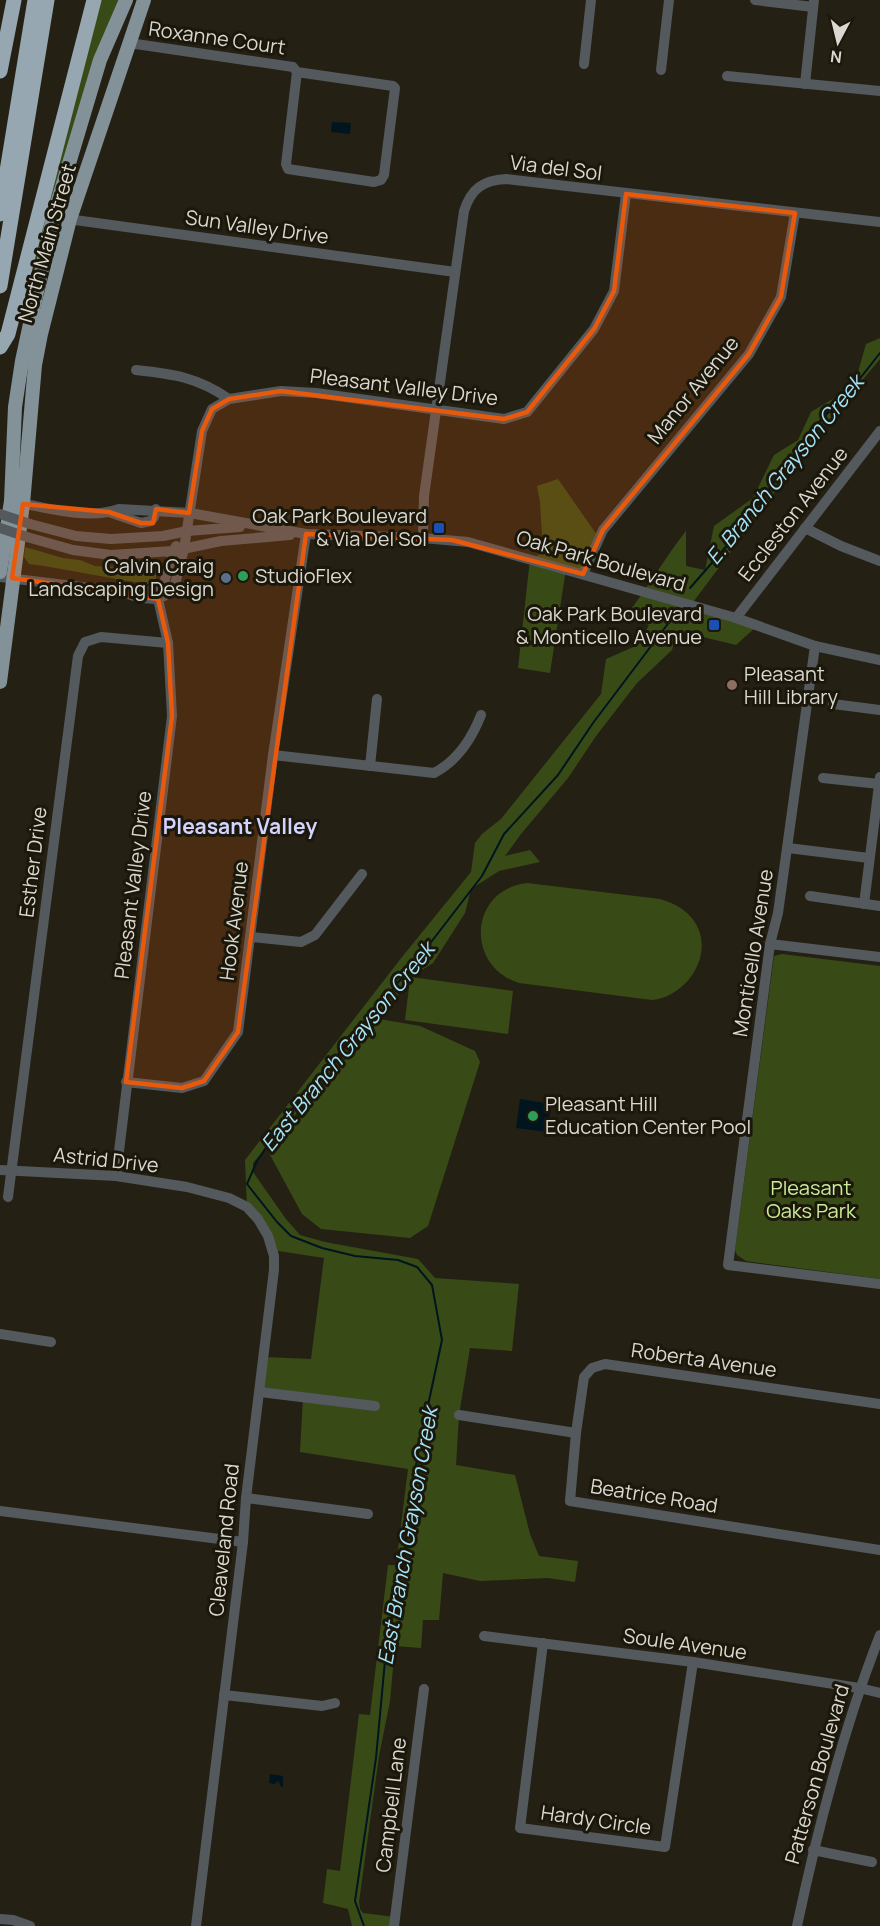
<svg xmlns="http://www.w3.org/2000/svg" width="880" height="1926" font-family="Manrope,sans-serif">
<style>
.green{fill:#384b17}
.water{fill:#00151d}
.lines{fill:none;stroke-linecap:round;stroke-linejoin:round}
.stream{stroke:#00151d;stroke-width:2}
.minor{stroke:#53595d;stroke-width:10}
.major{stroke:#839199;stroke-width:14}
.highway{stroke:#96a7b1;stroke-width:15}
.minor-bridge{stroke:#53595d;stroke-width:10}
.marked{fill:#e8590c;fill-opacity:0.2;stroke:#e8590c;stroke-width:4.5;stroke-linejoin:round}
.transit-dot{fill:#1a4fb4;stroke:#1b180b;stroke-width:2}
.leisure-dot{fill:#2e9e5b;stroke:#1b180b;stroke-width:2}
.service-dot{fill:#5c6f8a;stroke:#1b180b;stroke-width:2}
.education-dot{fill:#8d6e63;stroke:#1b180b;stroke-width:2}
.labels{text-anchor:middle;stroke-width:6;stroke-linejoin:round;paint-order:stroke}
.street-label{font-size:20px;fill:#dad8d0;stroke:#1b180b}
.poi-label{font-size:20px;fill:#dad8d0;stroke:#1b180b;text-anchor:end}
.park-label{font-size:20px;fill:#caed97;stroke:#1b180b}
.water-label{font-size:21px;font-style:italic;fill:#a4e3f9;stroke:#1b180b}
.neighbourhood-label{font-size:21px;font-weight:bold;fill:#d2d3fe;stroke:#1b180b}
</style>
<rect width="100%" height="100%" fill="#242114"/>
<g class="green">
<path d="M 94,0 L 125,0 L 32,272 Z"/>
<path d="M 880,338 L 880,359 L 826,424 L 691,605 L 757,626 L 736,645 L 678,631 L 672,650 L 637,683 L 596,736 L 568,778 L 521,834 L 505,856 L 530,850 L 540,862 L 499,871 L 471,889 L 465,913 L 433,963 L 411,977 L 513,991 L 508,1034 L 405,1020 L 410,979 L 379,1019 L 420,1026 L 475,1051 L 480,1062 L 428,1226 L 410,1238 L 321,1229 L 302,1214 L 269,1153 L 361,1040 L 253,1163 L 253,1172 L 286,1219 L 300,1235 L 325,1242 L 418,1259 L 435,1278 L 519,1284 L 512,1351 L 470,1348 L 459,1415 L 456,1465 L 515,1475 L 530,1534 L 539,1556 L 578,1561 L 575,1582 L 548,1578 L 480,1581 L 443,1573 L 439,1620 L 423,1620 L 421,1648 L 395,1646 L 390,1701 L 379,1756 L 359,1902 L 360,1909 L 363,1913 L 395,1917 L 394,1926 L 352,1926 L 348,1909 L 323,1903 L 327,1869 L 340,1871 L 359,1714 L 370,1715 L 388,1565 L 396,1565 L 408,1469 L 300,1452 L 303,1397 L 260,1392 L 264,1357 L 311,1359 L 324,1258 L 272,1250 L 247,1207 L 245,1160 L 402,957 L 471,872 L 475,843 L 482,834 L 501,819 L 601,694 L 606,659 L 638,645 L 649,625 L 625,617 C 647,589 664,559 686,531 L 686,566 L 705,570 L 714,526 L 753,498 L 774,455 L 798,440 L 811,412 L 854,386 L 866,344 Z"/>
<path d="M 558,479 L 599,538 L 583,574 L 566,569 L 550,673 L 518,668 L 530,559 L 543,553 L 540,502 L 537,486 Z"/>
<path d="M 25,547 L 63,558 L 80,560 L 95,566 L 127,568 L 148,566 L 156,572 L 156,579 L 150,584 L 146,584 C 106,578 68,569 29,564 L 24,557 Z"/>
<path d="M 527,883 L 660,899 C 670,902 680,906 688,914 C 720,945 691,996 652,1000 L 519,983 C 465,966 469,890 527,883 Z"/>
<path d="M 782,954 L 880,966 L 880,1279 L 746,1261 L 737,1255 L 735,1250 L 774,956 Z"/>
</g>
<g class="water">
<path d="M 332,122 L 351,123 L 350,134 L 331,132 Z"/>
<path d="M 520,1099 L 551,1104 L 547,1132 L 516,1128 Z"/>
<path d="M 270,1774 L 283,1776 L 283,1787 L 280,1786 L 279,1781 L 274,1784 L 269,1783 Z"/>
</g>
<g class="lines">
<g class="stream">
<path d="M 690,588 L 731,541 L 816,425 L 854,386 L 880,353"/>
<path d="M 364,1926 L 355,1901 L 376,1758 L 387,1639 L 405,1557 L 407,1524 L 412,1507 L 412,1488 L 421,1438 L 442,1340 L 432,1285 L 417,1267 L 398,1260 L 355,1256 L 322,1248 L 291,1236 L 277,1222 L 247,1184 L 257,1161 L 288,1115 L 425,950 L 482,876 L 504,834 L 558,775 L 593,723 L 673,617"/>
</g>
<g class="minor">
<path d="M 755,0 L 813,7"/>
<path d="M 129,43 L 293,67 L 297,72 L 286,164 L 288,169 L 374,182 L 381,180 L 384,175 L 395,88 L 393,86 L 297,72"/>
<path d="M 584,64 L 591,0"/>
<path d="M 661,70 L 669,0"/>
<path d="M 727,76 L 880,91"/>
<path d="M 805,84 L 814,0"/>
<path d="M 53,217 L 455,272"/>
<path d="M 136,370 C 173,374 197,377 229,399"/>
<path d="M 16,502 C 46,508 90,520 119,509 L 190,513 L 306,534 L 423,538 L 468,542 L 736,618 L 815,646 L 880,660"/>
<path d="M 109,512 L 141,523 L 151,521 L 154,517 L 156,509"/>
<path d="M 30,524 L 76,536 L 111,539 L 163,536 L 187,531 L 240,527"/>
<path d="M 805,528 L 841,546 L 880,561"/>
<path d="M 27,537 L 73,550 L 111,555 L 173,551 L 221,541 L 290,535"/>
<path d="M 423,538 L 424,496 L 464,211 C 471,189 483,180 506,179 L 880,222"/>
<path d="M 583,574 L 603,530 L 749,354 L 781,297 L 795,213"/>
<path d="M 0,577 L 122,592 L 151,591 L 164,583 L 173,551 L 176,546"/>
<path d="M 122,592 L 140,598 L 157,599 L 164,596 L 175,584 L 184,549 L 202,431 L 212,409 L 229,399 L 281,391 L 316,393 L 504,419 L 527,412 L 594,329 L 614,291 L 626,194"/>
<path d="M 736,618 L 880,431"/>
<path d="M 815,646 L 778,913 L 770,944 L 728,1265 L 880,1284"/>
<path d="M 833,704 L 880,710"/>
<path d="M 273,755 L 434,773 C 457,761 472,738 481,715"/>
<path d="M 370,766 L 377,699"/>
<path d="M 823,778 L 879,784"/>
<path d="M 788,848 L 869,858"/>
<path d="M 810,896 L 880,906"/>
<path d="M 864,904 L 880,777"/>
<path d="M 251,937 L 301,942 L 315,935 L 362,874"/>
<path d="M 770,944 L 880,957"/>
<path d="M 126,1082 L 182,1088 L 204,1081 L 238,1032 L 273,755 L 306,534"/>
<path d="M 0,1170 L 116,1176 L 187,1187 L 229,1198 L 247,1207 L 258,1219 L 268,1236 L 274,1256 L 274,1270 L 246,1498 L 243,1542 L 196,1926"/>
<path d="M 116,1176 L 172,716 L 168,643 L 158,599"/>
<path d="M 8,1197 L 78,656 L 85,642 L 101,637 L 168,643"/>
<path d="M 0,1334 L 51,1342"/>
<path d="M 260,1392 L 375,1406"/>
<path d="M 880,1404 L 605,1364 L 592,1368 L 584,1377 L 576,1433 L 570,1501 L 880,1550"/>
<path d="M 459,1415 L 576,1433"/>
<path d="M 246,1498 L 368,1514"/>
<path d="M 0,1511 L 243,1542"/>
<path d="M 484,1636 L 693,1662 L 859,1688 L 880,1693"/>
<path d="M 543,1643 L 520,1828 L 665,1847 L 693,1662"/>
<path d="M 224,1695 L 322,1706 L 335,1703"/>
<path d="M 813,1850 L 872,1862"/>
<path d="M 0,1919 L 13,1920 L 30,1926"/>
<path d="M 394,1926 L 424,1689"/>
<path d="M 797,1926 C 818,1827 843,1729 880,1635"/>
</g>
<g class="major">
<path d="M 0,572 L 11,501 L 15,407 L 22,361 L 53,217 L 100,60 L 126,0"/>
<path d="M 0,682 L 23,504 L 35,365 L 41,334 L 70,219 L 144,0"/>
</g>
<g class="highway">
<path d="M 0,71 L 14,0"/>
<path d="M 0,214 L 35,0"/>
<path d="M 0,286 L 47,0"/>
<path d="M 0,347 L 8,334 L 94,0"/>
</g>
<g class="minor-bridge">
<path d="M 0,514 L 30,524"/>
<path d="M 0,528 L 27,537"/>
</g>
</g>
<path class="marked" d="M 626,194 L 795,213 L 781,297 L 749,354 L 603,530 L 583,574 L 452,540 L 306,534 L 238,1032 L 204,1081 L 182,1088 L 126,1082 L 172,716 L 168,643 L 158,599 L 12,578 L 23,504 L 109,512 L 141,523 L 153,523 L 156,509 L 189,513 L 202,431 L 212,409 L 229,399 L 281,391 L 504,419 L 527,412 L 594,329 L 614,291 Z"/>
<g class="transit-dot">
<rect x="433" y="522" width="12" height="12" rx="3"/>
<rect x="708" y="619" width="12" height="12" rx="3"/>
</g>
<g class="leisure-dot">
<circle cx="243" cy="576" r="6"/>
<circle cx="533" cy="1116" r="6"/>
</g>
<circle class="service-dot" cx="226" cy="578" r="6"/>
<circle class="education-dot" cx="732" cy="685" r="6"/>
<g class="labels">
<g class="street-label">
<text transform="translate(217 38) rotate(8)" y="7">Roxanne Court</text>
<text transform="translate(556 168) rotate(7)" y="7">Via del Sol</text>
<text transform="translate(257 227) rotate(8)" y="7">Sun Valley Drive</text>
<text transform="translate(47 243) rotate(-74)" y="7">North Main Street</text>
<text transform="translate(404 387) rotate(7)" y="7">Pleasant Valley Drive</text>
<text transform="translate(693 390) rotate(-51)" y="7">Manor Avenue</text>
<text transform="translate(793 514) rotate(-52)" y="7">Eccleston Avenue</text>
<text transform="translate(601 561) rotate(16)" y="7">Oak Park Boulevard</text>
<text transform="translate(33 862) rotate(-83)" y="7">Esther Drive</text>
<text transform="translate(133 885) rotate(-83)" y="7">Pleasant Valley Drive</text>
<text transform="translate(234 921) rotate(-83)" y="7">Hook Avenue</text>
<text transform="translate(753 953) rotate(-81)" y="7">Monticello Avenue</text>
<text transform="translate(106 1160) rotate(6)" y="7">Astrid Drive</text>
<text transform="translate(704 1360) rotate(8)" y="7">Roberta Avenue</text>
<text transform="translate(654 1496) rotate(9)" y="7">Beatrice Road</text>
<text transform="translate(224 1540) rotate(-84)" y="7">Cleaveland Road</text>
<text transform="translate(685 1644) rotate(8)" y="7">Soule Avenue</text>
<text transform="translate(817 1774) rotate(-74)" y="7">Patterson Boulevard</text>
<text transform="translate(391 1805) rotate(-83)" y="7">Campbell Lane</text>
<text transform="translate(596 1820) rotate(8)" y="7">Hardy Circle</text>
</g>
<g class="poi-label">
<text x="427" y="523">Oak Park Boulevard<tspan x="427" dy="23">&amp; Via Del Sol</tspan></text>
<text x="214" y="573">Calvin Craig<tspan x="214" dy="23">Landscaping Design</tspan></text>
<text x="255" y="583" text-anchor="start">StudioFlex</text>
<text x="702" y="621">Oak Park Boulevard<tspan x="702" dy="23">&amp; Monticello Avenue</tspan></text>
<text x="744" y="681" text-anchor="start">Pleasant<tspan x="744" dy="23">Hill Library</tspan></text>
<text x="545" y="1111" text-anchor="start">Pleasant Hill<tspan x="545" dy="23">Education Center Pool</tspan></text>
</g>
<g class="park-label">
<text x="811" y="1195">Pleasant<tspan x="811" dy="23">Oaks Park</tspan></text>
</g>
<g class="water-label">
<text transform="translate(785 470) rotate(-51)" y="7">E. Branch Grayson Creek</text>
<text transform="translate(348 1047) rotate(-51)" y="7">East Branch Grayson Creek</text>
<text transform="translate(408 1536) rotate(-80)" y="7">East Branch Grayson Creek</text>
</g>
<g class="neighbourhood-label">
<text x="240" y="834">Pleasant Valley</text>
</g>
</g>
<g transform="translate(838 42) rotate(187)" stroke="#1b180b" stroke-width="4.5" paint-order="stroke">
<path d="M0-4.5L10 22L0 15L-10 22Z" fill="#dad8d0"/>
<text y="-9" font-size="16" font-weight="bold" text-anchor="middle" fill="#dad8d0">N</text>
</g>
</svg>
